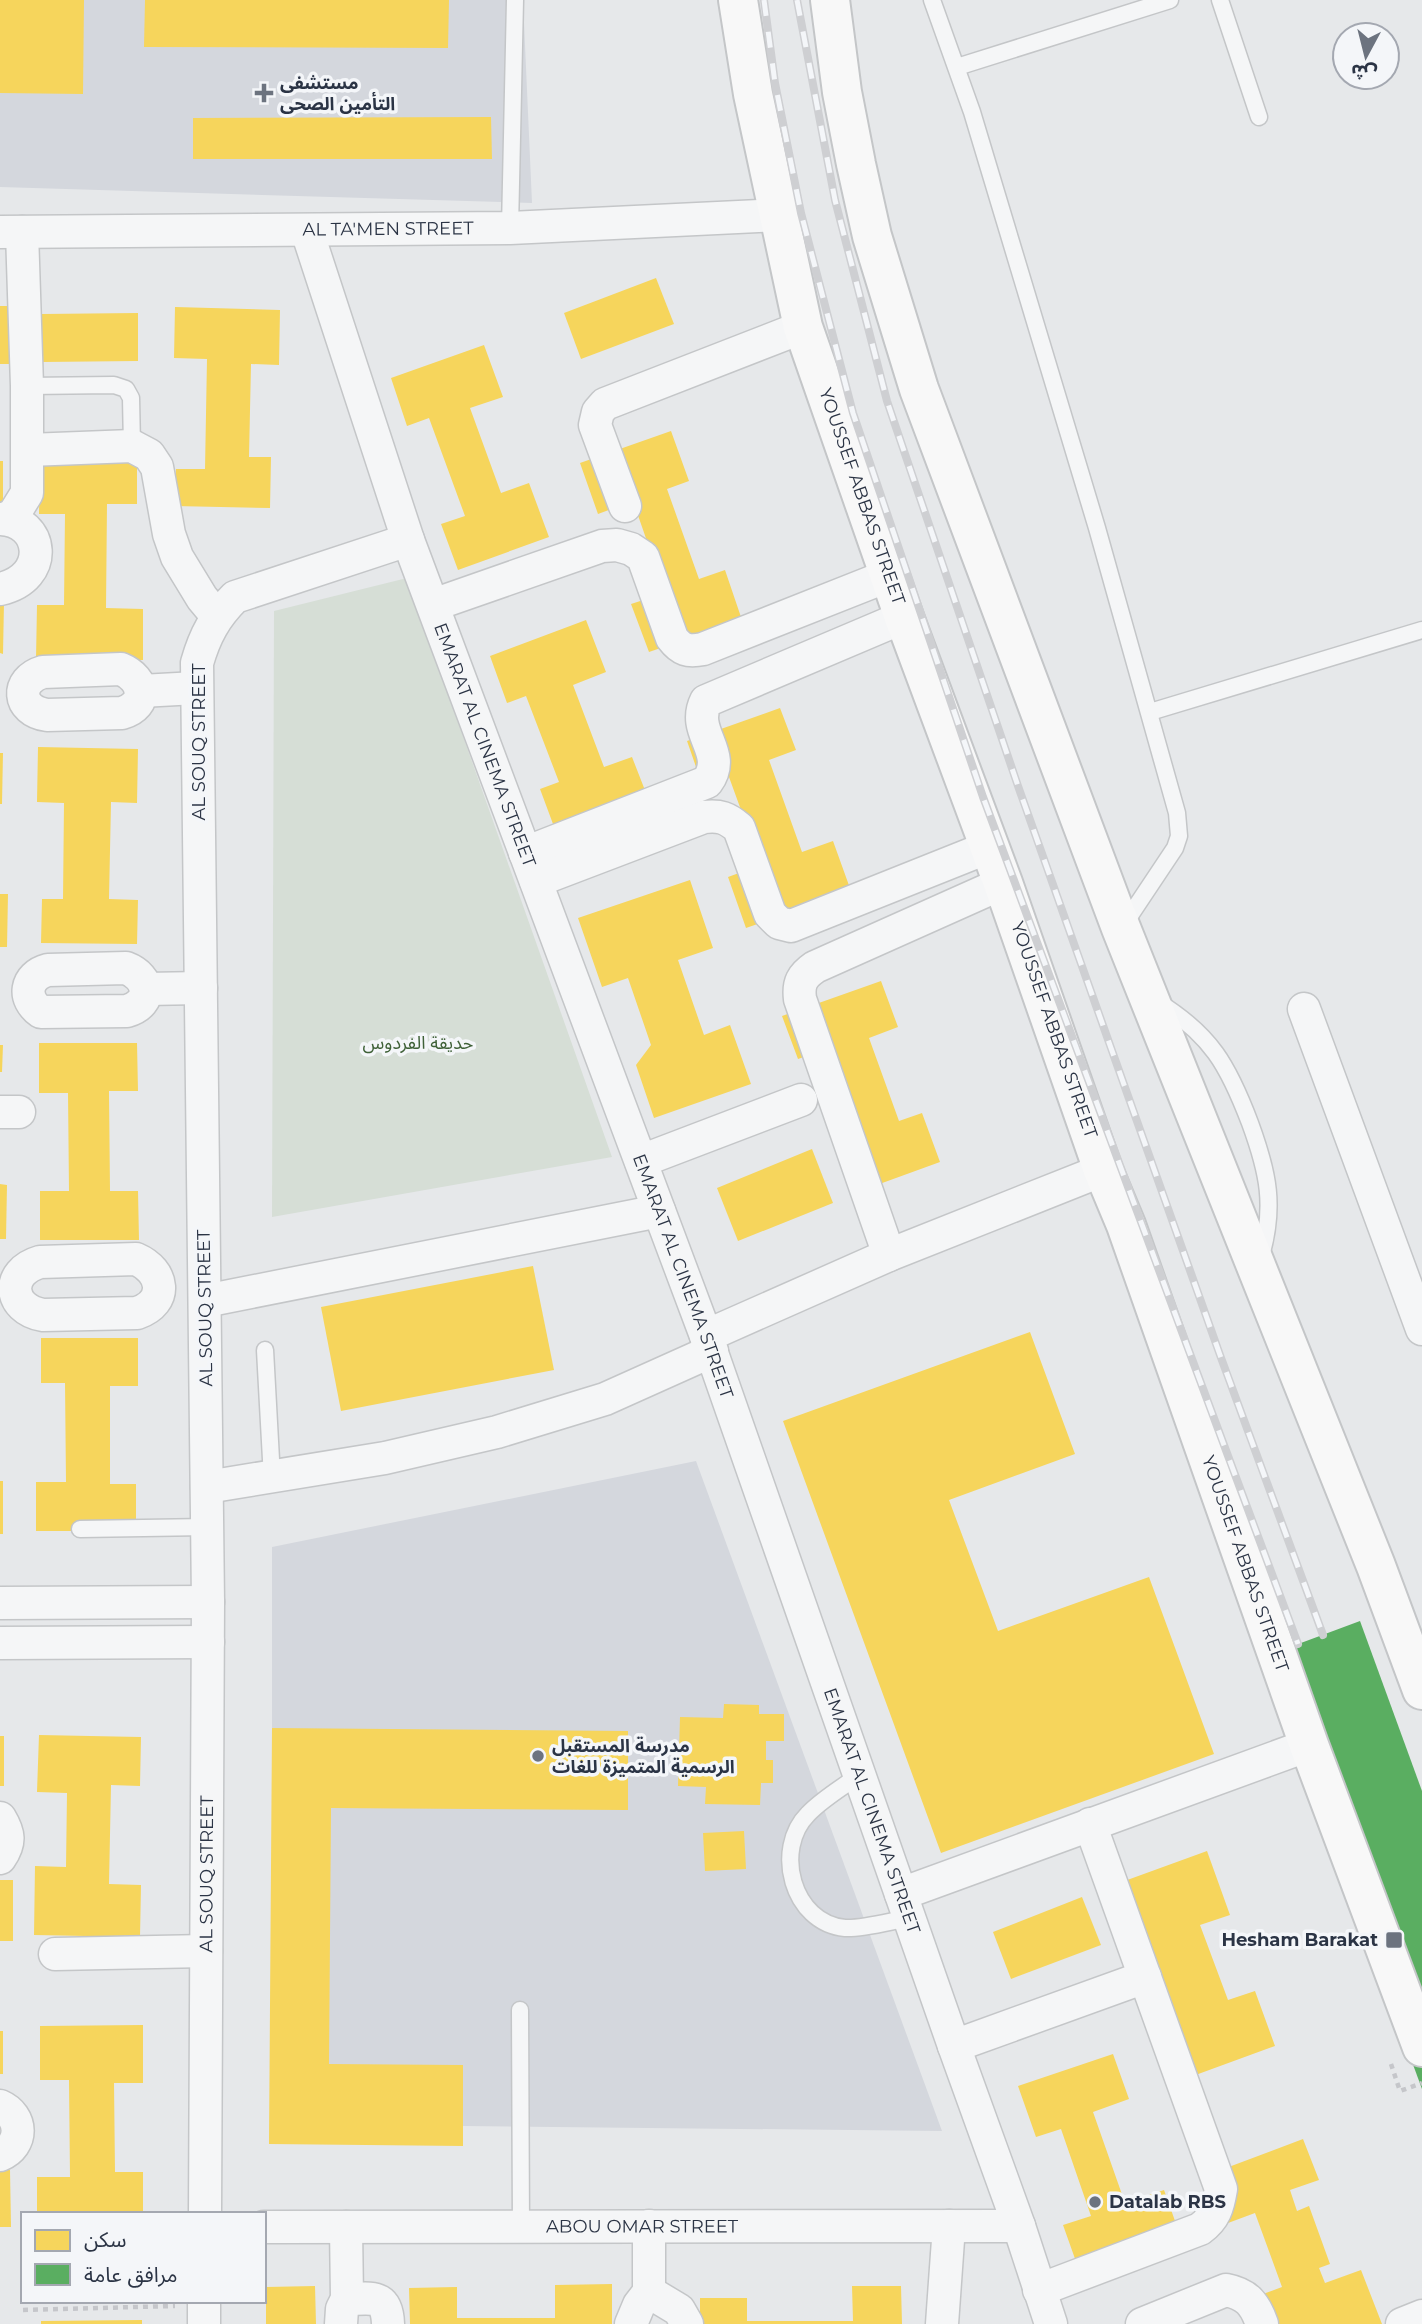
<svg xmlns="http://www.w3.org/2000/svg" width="1422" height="2324" font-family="Montserrat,'Noto Sans Arabic',sans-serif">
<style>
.built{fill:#d4d7dd}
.green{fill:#d6ded6}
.homes{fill:#f6d55c}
.public{fill:#5aae61}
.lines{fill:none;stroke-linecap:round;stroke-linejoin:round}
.lane-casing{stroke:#c4c6c8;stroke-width:19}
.street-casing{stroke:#c4c6c8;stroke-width:35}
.secondary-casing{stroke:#c4c6c8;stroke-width:42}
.path{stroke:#c5c6ca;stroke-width:4.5;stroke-dasharray:5 5;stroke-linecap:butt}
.lane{stroke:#f5f6f7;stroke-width:16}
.street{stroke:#f5f6f7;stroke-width:32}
.secondary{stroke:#f8f8f8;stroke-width:38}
.rail-casing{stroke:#cecfd2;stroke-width:8}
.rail{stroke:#f4f6f9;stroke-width:5;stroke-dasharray:16;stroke-linecap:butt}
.poi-dot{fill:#6c737f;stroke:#f4f6f9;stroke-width:2.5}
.labels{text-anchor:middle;stroke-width:7;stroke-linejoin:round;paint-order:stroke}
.poi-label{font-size:18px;font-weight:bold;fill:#2b3445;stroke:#f4f6f9;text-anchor:start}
.street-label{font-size:18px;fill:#2b3445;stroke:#f4f6f9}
.park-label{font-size:18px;fill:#3f6138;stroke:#f4f6f9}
</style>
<rect width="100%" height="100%" fill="#e6e8ea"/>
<g class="built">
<path d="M 0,0 L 523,0 L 532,203 L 0,187 Z"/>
<path d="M 696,1461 L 942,2131 L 272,2124 L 272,1547 Z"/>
</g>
<path class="green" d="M 407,578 L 612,1157 L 272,1217 L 274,611 Z"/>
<g class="homes">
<path d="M 0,0 L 84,0 L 83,94 L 0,93 Z"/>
<path d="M 145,0 L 449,0 L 448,48 L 144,47 Z"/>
<path d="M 491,117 L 492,159 L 193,159 L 193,118 Z"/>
<path d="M 656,278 L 674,324 L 581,359 L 564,313 Z"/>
<rect x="0" y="306" width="9" height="58"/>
<path d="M 175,307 L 280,310 L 279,365 L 251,364 L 249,457 L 271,457 L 270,508 L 174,506 L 176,469 L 205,469 L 207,359 L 174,358 Z"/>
<path d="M 138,313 L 138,361 L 42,362 L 42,314 Z"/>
<path d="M 484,345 L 503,397 L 470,408 L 501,493 L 529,483 L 549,537 L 458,570 L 441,524 L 465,516 L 429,418 L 407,426 L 391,378 Z"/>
<path d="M 671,431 L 689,481 L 667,489 L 699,579 L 725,570 L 742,620 L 649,652 L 631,604 L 665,593 L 633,501 L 598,514 L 580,463 Z"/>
<rect x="0" y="461" width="3" height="46"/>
<path d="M 40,461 L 137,462 L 137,504 L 107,504 L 106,608 L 143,609 L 143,660 L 36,659 L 37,605 L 64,605 L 65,514 L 39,514 Z"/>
<path d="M 0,602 L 4,602 L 3,654 L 0,653 Z"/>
<path d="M 586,620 L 606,672 L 573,685 L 604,767 L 632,757 L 648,798 L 556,832 L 540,789 L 559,782 L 526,696 L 507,703 L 490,656 Z"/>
<path d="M 780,708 L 796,750 L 769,760 L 802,852 L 833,841 L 851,891 L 746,928 L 728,877 L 761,865 L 729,777 L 703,787 L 687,741 Z"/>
<path d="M 38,747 L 138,749 L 137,803 L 111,802 L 109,899 L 138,900 L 137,944 L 41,943 L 42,899 L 63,899 L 64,803 L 37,802 Z"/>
<path d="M 0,753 L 3,753 L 2,804 L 0,804 Z"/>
<path d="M 690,880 L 713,948 L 678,960 L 704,1035 L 730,1025 L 751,1084 L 654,1118 L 636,1065 L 651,1045 L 628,978 L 602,987 L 578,918 Z"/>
<path d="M 0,894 L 8,894 L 7,947 L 0,947 Z"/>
<path d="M 881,981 L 898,1027 L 869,1038 L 899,1121 L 922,1113 L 940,1162 L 852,1194 L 830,1048 L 798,1059 L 782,1016 Z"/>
<path d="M 39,1043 L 137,1043 L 138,1091 L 109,1091 L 110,1191 L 138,1191 L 139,1240 L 40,1240 L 40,1191 L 69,1191 L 68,1093 L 39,1093 Z"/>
<path d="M 0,1045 L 3,1045 L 2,1072 L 0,1072 Z"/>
<path d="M 812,1149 L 833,1203 L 738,1241 L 717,1188 Z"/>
<path d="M 0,1184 L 7,1185 L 6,1239 L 0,1239 Z"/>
<path d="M 533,1266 L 554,1370 L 341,1411 L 321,1307 Z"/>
<path d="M 1030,1332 L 1075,1454 L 949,1500 L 998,1631 L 1149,1577 L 1214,1754 L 941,1853 L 783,1421 Z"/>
<path d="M 41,1338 L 138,1338 L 138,1386 L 110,1386 L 110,1484 L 136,1484 L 136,1531 L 36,1531 L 36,1482 L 66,1482 L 65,1383 L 41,1383 Z"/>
<rect x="0" y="1481" width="3" height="53"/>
<path d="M 724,1704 L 759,1705 L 759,1714 L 784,1714 L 784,1741 L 766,1741 L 766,1760 L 773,1760 L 773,1783 L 761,1783 L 760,1805 L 705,1804 L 706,1787 L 678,1786 L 680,1717 L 723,1718 Z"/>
<path d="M 272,1728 L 628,1731 L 628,1810 L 331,1808 L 329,2064 L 463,2065 L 463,2146 L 269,2144 Z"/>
<path d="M 39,1735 L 141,1737 L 140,1786 L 111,1785 L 109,1884 L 141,1885 L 140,1937 L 34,1935 L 35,1866 L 66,1867 L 67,1793 L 37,1792 Z"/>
<rect x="0" y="1736" width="4" height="50"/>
<path d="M 744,1831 L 746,1869 L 705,1871 L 703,1833 Z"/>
<path d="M 1207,1851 L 1230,1915 L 1200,1925 L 1228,2000 L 1255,1991 L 1275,2046 L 1171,2084 L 1154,2039 L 1177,2020 L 1149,1942 L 1119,1953 L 1097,1891 Z"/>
<rect x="0" y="1880" width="13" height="61"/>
<path d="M 1082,1897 L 1101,1945 L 1011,1979 L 993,1932 Z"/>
<path d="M 143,2025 L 143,2083 L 114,2083 L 115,2172 L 143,2172 L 143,2214 L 37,2214 L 37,2177 L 70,2177 L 69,2080 L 40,2080 L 40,2026 Z"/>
<rect x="0" y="2031" width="3" height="43"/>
<path d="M 1113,2054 L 1129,2099 L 1093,2112 L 1125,2203 L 1164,2190 L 1180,2235 L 1079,2270 L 1063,2225 L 1091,2216 L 1061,2129 L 1036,2137 L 1018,2086 Z"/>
<path d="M 1303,2139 L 1319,2180 L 1290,2190 L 1297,2211 L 1309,2206 L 1330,2264 L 1319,2268 L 1325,2283 L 1361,2270 L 1382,2324 L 1262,2324 L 1252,2298 L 1282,2287 L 1255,2213 L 1228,2223 L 1210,2174 Z"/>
<path d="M 0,2170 L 10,2170 L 11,2227 L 0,2227 Z"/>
<path d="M 612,2284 L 612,2324 L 410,2324 L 409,2288 L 457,2287 L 457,2318 L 555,2318 L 555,2285 Z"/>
<path d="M 315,2286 L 316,2324 L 266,2324 L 266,2287 Z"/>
<path d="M 852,2286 L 901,2286 L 902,2324 L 700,2324 L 700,2298 L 747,2298 L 747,2321 L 853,2321 Z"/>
<path d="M 142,2320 L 142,2324 L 41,2324 L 41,2321 Z"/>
</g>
<path class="public" d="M 1360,1621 L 1422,1791 L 1422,2089 L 1263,1657 Z"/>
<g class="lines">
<defs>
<g id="lane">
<path d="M 932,0 L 972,112 L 1097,528 L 1177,813 L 1179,836 L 1175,848 L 1123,926"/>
<path d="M 1220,0 L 1259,117"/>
<path d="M 957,67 L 1170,0"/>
<path d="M 510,228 L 515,0"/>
<path d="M 27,386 L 114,385 L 126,389 L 131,398 L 132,446"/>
<path d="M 1150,712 L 1422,630"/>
<path d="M 1158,1002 C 1211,1035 1228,1065 1250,1123 C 1268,1172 1276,1207 1260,1259"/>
<path d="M 265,1350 L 272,1478"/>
<path d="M 80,1529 L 207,1527"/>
<path d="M 859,1775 C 843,1787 822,1799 808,1814 C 773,1849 792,1923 845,1928 C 863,1929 891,1921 909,1918"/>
<path d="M 520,2010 L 521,2227"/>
</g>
<g id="street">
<path id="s1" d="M 307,231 L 408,540 L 706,1336 L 954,2046 L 1019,2226 L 1051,2324"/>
<path id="s2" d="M 0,232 L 510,228 L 778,215"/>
<path d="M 28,450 L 132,446 L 149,455 L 157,467 L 169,534 L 177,557 L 202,598 L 217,616"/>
<path d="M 625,506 L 595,425 L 598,412 L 605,404 L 803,327"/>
<path d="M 0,519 C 44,520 51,578 0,589"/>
<path d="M 5,519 L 14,514 L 27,493 L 27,386 L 22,232"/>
<path d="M 433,605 L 602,546 L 617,545 L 631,549 L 643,557 L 672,638 C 681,650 688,652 703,649 L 890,575"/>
<path d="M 121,669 C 145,679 149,705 122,713 L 47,715 C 17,711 15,680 43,672 Z"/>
<path d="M 141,691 L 196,688"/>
<path d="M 525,853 L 707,782 C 729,752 690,733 706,701 L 904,617"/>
<path d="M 536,881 L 704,817 C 720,815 727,818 739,828 L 770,914 L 779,923 L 791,926 L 989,847"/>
<path d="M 126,968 C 150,977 154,1003 127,1011 L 41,1012 C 22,999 25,976 48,970 Z"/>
<path d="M 146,989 L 201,988"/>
<path d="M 1304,1009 L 1422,1329"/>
<path d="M 0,1112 L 19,1112"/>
<path d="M 641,1161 L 801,1100"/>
<path d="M 889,1255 L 800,999 C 798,983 802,976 815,967 L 1003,883"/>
<path d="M 136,1259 C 164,1271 169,1302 137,1313 L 43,1315 C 8,1309 5,1272 40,1262 Z"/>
<path d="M 205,1301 L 659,1211"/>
<path d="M 706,1336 L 889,1255 L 1103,1170"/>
<path d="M 207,1487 L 385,1458 L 497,1432 L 605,1399 L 712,1351"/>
<path d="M 0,1603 L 208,1602"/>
<path d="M 0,1643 L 208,1642"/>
<path d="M 0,1818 C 9,1833 11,1842 0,1858"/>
<path d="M 901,1894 L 1309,1745"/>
<path d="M 55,1954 L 206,1951"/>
<path d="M 954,2046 L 1145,1977"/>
<path d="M 0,2106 C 23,2116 24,2145 0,2155"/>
<path id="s3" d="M 205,2214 L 208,1602 L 197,663 C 205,635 215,617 235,597 L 408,540"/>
<path id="s4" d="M 264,2227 L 1019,2226"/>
<path d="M 1039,2290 L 1200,2229 C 1215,2218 1218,2207 1221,2189 L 1090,1824"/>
<path d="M 649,2292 L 679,2310 L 687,2324"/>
<path d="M 347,2299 C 371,2299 387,2293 388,2324"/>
<path d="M 204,2324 L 204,2301"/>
<path d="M 341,2324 L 342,2309 L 347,2299 L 346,2227"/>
<path d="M 631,2324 L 639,2305 L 649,2292 L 649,2226"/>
<path d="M 942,2324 L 949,2226"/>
<path d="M 1142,2324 L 1226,2290 C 1247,2294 1255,2304 1262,2324"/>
<path d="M 1402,2324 L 1422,2316"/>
</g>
<g id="secondary">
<path id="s5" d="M 738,0 L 753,94 L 803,327 L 904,617 L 1003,883 L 1103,1170 L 1126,1225 L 1309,1745 L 1422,2047"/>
<path d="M 830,0 L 842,92 L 856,164 L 872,236 L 919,389 L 1121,928 L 1376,1566 L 1422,1690"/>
</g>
</defs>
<use href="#lane" class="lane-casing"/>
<use href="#street" class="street-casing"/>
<use href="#secondary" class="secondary-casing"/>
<g class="path">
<path d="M 1391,2064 L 1400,2091 L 1422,2083"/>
<path d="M 23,2310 L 175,2306"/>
</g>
<use href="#lane" class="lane"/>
<use href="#street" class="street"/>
<use href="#secondary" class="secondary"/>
<defs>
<g id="rail">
<path d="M 764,0 L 775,83 L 801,213 L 853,413 L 983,797 L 1298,1644"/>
<path d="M 797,0 L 835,200 L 887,401 L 1018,786 L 1220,1355 L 1323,1635"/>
</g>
</defs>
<use href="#rail" class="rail-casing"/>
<use href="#rail" class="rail"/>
</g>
<g class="poi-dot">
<path d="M260.5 82.5h7v7h7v7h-7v7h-7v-7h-7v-7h7z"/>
<circle cx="538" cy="1756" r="7"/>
<rect x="1385" y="1931" width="18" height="18" rx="3.5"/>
<circle cx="1095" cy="2202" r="7"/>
</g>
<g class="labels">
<g class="poi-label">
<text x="280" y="89">مستشفى<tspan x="280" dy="21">التأمين الصحى</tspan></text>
<text x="552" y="1752">مدرسة المستقبل<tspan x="552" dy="21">الرسمية المتميزة للغات</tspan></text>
<text x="1378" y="1946" text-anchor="end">Hesham Barakat</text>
<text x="1109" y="2208">Datalab RBS</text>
</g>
<g class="street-label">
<text dy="6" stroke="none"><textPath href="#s2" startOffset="388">AL TA'MEN STREET</textPath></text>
<text dy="6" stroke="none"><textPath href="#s5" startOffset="513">YOUSSEF ABBAS STREET</textPath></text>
<text transform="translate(199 742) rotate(-90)" y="6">AL SOUQ STREET</text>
<text dy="6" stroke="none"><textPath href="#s1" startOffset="544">EMARAT AL CINEMA STREET</textPath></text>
<text dy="6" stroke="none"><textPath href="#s5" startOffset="1080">YOUSSEF ABBAS STREET</textPath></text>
<text dy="6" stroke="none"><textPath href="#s1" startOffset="1111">EMARAT AL CINEMA STREET</textPath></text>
<text transform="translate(205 1308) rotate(-91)" y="6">AL SOUQ STREET</text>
<text dy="6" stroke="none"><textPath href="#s5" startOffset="1647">YOUSSEF ABBAS STREET</textPath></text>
<text dy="6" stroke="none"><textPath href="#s1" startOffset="1678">EMARAT AL CINEMA STREET</textPath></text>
<text dy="6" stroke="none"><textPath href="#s3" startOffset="340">AL SOUQ STREET</textPath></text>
<text dy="6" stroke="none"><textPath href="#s4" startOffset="378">ABOU OMAR STREET</textPath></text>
</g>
<g class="park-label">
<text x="418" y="1049">حديقة الفردوس</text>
</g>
</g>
<rect x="21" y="2212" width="245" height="91" fill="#f4f6f9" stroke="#a4a8b1" stroke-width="2"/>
<rect x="35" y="2230" width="35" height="21" fill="#f6d55c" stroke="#a4a8b1" stroke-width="2"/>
<text x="84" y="2247" font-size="21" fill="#2b3445">سكن</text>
<rect x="35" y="2264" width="35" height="21" fill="#5aae61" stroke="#a4a8b1" stroke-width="2"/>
<text x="84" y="2282" font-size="21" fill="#2b3445">مرافق عامة</text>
<g transform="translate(1366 56) rotate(187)"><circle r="33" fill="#f4f6f9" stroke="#a4a8b1" stroke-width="2"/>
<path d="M0-5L12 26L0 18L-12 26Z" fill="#6c737f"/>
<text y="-10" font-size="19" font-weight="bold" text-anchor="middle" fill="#2b3445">ش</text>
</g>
</svg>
